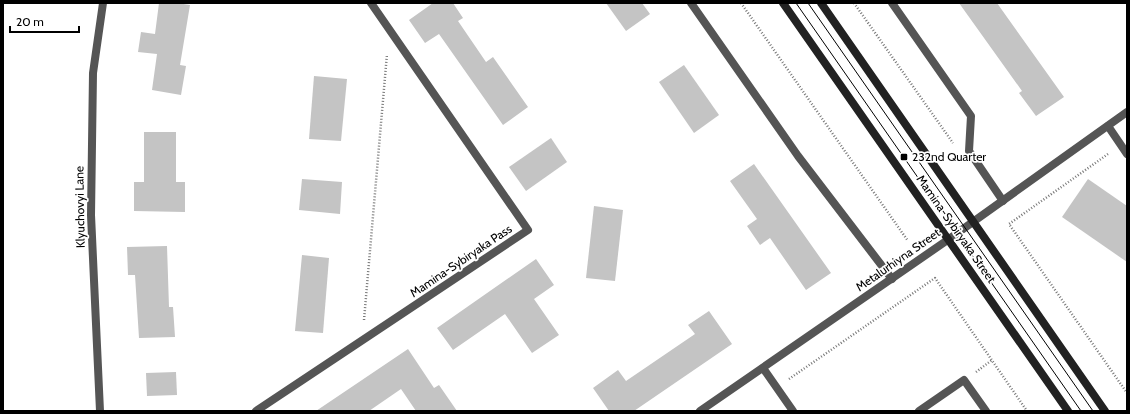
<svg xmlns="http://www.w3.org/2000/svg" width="1130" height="414" font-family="Cabin,sans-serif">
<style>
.building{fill:#c4c4c4}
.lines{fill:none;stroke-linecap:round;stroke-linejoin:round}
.path{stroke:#777;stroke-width:2.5;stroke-dasharray:1 2;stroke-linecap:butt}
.service{stroke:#555;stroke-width:8}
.minor{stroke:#555;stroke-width:8}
.tertiary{stroke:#555;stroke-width:8}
.secondary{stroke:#222;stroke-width:8}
.tram{stroke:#000;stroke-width:1}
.poi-dot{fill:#000;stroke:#fff;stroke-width:1.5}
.labels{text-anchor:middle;stroke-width:3.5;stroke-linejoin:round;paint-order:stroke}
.poi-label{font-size:12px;fill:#000;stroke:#fff;text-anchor:start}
.street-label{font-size:12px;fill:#000;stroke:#fff}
</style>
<rect width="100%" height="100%" fill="#fff"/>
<g class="building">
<path d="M 159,3 L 177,3 L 190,5 L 180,65 L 186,66 L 181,95 L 152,90 L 157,54 L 138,52 L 141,32 L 155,34 Z"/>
<path d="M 433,3 L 453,3 L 463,18 L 458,21 L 486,62 L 493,57 L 528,107 L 503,125 L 439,34 L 425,43 L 409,20 Z"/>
<path d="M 606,3 L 642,3 L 650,14 L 626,31 Z"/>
<path d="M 959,3 L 997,3 L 1064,97 L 1036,116 L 1019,93 L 1022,91 Z"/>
<path d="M 684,65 L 719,115 L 694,133 L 659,82 Z"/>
<path d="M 314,76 L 347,79 L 341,141 L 309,139 Z"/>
<path d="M 144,132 L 176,132 L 176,182 L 185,182 L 185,212 L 134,211 L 134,182 L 144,182 Z"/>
<path d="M 551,138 L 567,162 L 526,191 L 509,167 Z"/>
<path d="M 754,164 L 831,273 L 806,290 L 770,238 L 760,245 L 747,226 L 757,219 L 730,181 Z"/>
<path d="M 302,179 L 342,182 L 340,214 L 299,210 Z"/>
<path d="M 1088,179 L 1127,206 L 1127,262 L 1062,217 Z"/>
<path d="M 594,206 L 623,210 L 615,281 L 586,278 Z"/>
<path d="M 167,246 L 169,307 L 173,307 L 175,337 L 139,338 L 135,275 L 128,275 L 127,247 Z"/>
<path d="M 302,255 L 329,258 L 323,333 L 295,331 Z"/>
<path d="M 536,259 L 554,285 L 534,299 L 559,335 L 532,353 L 505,314 L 453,350 L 437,328 Z"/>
<path d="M 709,311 L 732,344 L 634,411 L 609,411 L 593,388 L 618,370 L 626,381 L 695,334 L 688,325 Z"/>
<path d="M 408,349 L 434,388 L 439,385 L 457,411 L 416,411 L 401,389 L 369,411 L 316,411 Z"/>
<path d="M 176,372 L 177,395 L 147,396 L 146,373 Z"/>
</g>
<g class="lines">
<g class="path">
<path d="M 741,3 L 908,241"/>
<path d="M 854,3 L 953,143"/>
<path d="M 1108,154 L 1009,224 L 1127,393"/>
<path d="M 364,320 L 387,54"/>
<path d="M 976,372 L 992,360"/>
<path d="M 789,379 L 935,278 L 1027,411"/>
</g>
<g class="service">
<path d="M 1108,126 L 1127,154"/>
<path d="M 763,368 L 793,411"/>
<path d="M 919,411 L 964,380 L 986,411"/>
</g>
<g class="minor">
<path d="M 691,3 L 798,156 L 892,279"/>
<path d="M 892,3 L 971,116 L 969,151 L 1003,201"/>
<path d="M 100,411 L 91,215 L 93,73 L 103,3"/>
<path d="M 256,411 L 528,230 L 371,3"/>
<path d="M 700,411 L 949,239"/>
</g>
<path class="tertiary" d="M 949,239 L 1127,112"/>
<g class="secondary">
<path d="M 783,3 L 1068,411"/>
<path d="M 821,3 L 1105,411"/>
</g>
<g class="tram">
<path d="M 796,3 L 1081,411"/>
<path d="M 808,3 L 1093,411"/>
</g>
</g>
<rect class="poi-dot" x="900" y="153" width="8" height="8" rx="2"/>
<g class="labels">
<g class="poi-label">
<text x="912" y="161">232nd Quarter</text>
</g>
<g class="street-label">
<text transform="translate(80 207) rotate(-91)" y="4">Klyuchovyi Lane</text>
<text transform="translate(956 229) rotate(55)" y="4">Mamina-Sybiryaka Street</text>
<text transform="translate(898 260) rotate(-35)" y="4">Metalurhiyna Street</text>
<text transform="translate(461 261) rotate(-34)" y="4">Mamina-Sybiryaka Pass</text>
</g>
</g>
<rect width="1130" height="414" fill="none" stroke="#000000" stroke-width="8"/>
<path d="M10 26v6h69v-6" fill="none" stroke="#000000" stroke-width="2"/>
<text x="16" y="26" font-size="12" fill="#000000" stroke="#ffffff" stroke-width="3" paint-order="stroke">20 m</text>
</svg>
